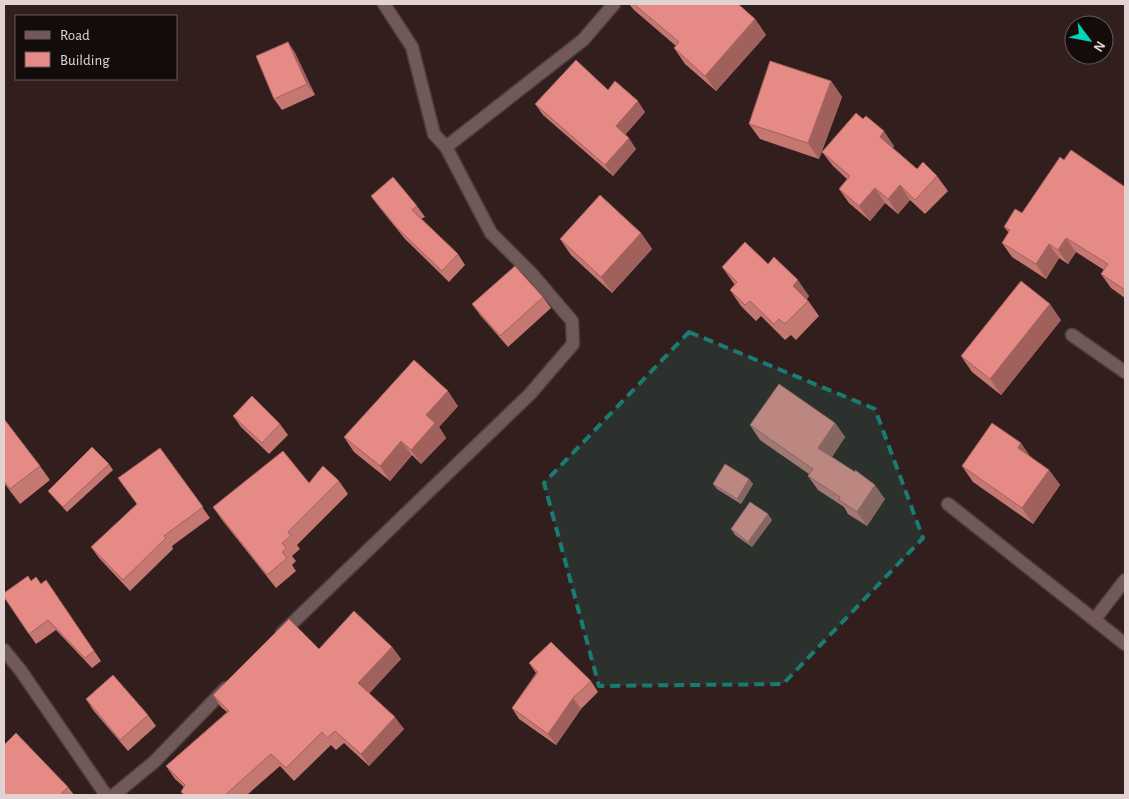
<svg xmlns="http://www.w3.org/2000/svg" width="1129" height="799" font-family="'Alegreya Sans',sans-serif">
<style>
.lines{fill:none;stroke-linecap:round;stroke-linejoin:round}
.minor-casing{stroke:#4d3d3d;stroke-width:15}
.minor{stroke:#705958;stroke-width:12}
.wall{fill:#c57772}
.shaded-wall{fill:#a0615d}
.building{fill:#e58a85;stroke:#a0615d}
.marked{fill:#1a7b73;fill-opacity:0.2;stroke:#1a7b73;stroke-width:4;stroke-dasharray:10 6;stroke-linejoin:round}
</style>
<rect width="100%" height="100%" fill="#321f1d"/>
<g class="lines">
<defs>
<g id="minor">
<path d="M 446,147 L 583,40 L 614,4"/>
<path d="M 1072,335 L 1125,372"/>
<path d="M 948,504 L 1125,644"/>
<path d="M 1095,619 L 1125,580"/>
<path d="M 282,633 L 530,394 L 573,344 L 572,321 L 532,274 L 491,233 L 446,147 L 434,134 L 412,47 L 384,4"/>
<path d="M 4,650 L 21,671 L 106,795"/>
<path d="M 114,795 L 154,762 L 226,688"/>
</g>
</defs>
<use href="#minor" class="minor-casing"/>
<use href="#minor" class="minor"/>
</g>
<g class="wall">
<path d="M 629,4 L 738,4 L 755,19 L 766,35 L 716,91 L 685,64 L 674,48 L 676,46 L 634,10 Z"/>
<path d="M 288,42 L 295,53 L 315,95 L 282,110 L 274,99 Z"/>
<path d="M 831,81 L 842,97 L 819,159 L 760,139 L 749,124 Z"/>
<path d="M 608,90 L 645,112 L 625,135 L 636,149 L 613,176 L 543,115 L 535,104 Z"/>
<path d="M 894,146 L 893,148 L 917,169 L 937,176 L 948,191 L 925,214 L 910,200 L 898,214 L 885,203 L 870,221 L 849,203 L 839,189 L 847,179 L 833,166 L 822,152 Z"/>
<path d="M 1064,160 L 1125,187 L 1125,298 L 1111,288 L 1101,274 L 1104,270 L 1076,252 L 1068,264 L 1059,258 L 1046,279 L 1012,257 L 1002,243 L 1009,233 L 1004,227 L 1022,213 Z"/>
<path d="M 371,196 L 417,206 L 425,217 L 421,219 L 458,254 L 465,265 L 449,282 L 405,239 L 379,207 Z"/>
<path d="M 641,233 L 652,249 L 612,293 L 571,255 L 560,239 Z"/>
<path d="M 768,264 L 809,296 L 807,299 L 819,316 L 796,340 L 791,335 L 785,340 L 761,316 L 756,321 L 741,306 L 730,290 L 735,285 L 722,267 Z"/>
<path d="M 543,297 L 551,308 L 508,347 L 480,315 L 472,304 Z"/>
<path d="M 1061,320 L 1001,395 L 972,372 L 961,356 Z"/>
<path d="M 458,406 L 439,427 L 446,438 L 421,464 L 412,455 L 390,481 L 354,452 L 344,437 Z"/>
<path d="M 233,416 L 280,424 L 288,435 L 269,454 L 241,427 Z"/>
<path d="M 4,419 L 40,466 L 50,480 L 20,504 L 4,483 Z"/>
<path d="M 835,423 L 845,437 L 832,457 L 885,499 L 867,526 L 848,514 L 844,507 L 818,490 L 808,476 L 809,474 L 760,440 L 750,425 Z"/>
<path d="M 160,448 L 210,518 L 172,546 L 173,549 L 130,591 L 99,558 L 91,547 L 137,504 Z"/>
<path d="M 1030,457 L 1049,470 L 1060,485 L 1033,524 L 973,482 L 962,466 Z"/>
<path d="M 109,464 L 113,470 L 67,512 L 48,491 Z"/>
<path d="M 749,479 L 753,484 L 741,504 L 717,489 L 713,484 Z"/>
<path d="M 339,481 L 348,494 L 297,545 L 300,549 L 292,556 L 296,561 L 292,565 L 296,571 L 276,588 L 222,520 L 213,507 L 309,483 Z"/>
<path d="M 772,520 L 752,547 L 735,535 L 731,529 Z"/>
<path d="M 46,580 L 101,661 L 92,668 L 56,630 L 36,644 L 29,634 L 31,581 L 41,584 Z"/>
<path d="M 392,647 L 401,659 L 369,693 L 404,729 L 369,766 L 344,743 L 336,750 L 331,745 L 294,781 L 280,766 L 247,795 L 183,795 L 181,792 L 184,787 L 175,779 L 166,766 L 227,712 L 221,707 L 213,695 L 319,649 Z"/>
<path d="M 529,663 L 591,681 L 598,692 L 581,709 L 556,745 L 519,719 L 512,708 L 536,673 Z"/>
<path d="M 86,699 L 148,715 L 156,726 L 128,751 L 93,710 Z"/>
<path d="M 68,787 L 74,795 L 4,795 Z"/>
</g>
<g class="shaded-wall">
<path d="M 755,19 L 766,35 L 716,91 L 705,76 Z"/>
<path d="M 288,42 L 295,53 L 315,95 L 307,84 Z"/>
<path d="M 831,81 L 842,97 L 819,159 L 808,143 Z"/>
<path d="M 638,101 L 645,112 L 623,137 L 616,126 Z"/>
<path d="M 884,131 L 894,146 L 890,152 L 880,137 Z"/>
<path d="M 629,138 L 636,149 L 613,176 L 605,165 Z"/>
<path d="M 900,185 L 910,200 L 898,214 L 888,199 Z"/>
<path d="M 875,188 L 885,203 L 870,221 L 859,206 Z"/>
<path d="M 641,233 L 652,249 L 612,293 L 601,277 Z"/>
<path d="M 1066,238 L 1076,252 L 1068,264 L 1058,250 Z"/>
<path d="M 1049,244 L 1059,258 L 1046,279 L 1036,264 Z"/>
<path d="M 798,280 L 809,296 L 804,302 L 793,286 Z"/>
<path d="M 1050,304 L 1061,320 L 1001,395 L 990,379 Z"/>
<path d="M 448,391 L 458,406 L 439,427 L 446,438 L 421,464 L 411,450 L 426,415 Z"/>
<path d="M 835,423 L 845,437 L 828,462 L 818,448 Z"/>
<path d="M 401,441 L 412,455 L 390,481 L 380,466 Z"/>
<path d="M 1021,443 L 1032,459 L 1018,448 Z"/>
<path d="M 1049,470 L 1060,485 L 1033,524 L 1022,508 Z"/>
<path d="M 749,479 L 753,484 L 741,504 L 737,499 Z"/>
<path d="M 875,485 L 885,499 L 867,526 L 857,512 Z"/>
<path d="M 768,514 L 772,520 L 752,547 L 748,542 Z"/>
<path d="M 392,647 L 401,659 L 367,696 L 358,683 Z"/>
<path d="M 573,698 L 581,709 L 556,745 L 548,734 Z"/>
<path d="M 395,717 L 404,729 L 369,766 L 361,754 Z"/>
</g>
<g class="building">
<path d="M 634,4 L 738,4 L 755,19 L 705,76 L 674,48 L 679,42 Z"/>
<path d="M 288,42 L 307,84 L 274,99 L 256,56 Z"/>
<path d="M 576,60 L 608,90 L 615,81 L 638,101 L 616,126 L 629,138 L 605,165 L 535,104 Z"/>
<path d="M 770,61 L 831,81 L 808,143 L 749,124 Z"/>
<path d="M 856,113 L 863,119 L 866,116 L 884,131 L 880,137 L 917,169 L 923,162 L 937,176 L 915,200 L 900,185 L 888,199 L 875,188 L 859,206 L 839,189 L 850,176 L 822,152 Z"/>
<path d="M 1071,150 L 1125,187 L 1125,290 L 1101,274 L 1108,264 L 1066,238 L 1058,250 L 1049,244 L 1036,264 L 1002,243 L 1010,230 L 1004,227 L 1015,209 L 1022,213 L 1060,157 L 1064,160 Z"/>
<path d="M 393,177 L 417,206 L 412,210 L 458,254 L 442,271 L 397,228 L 371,196 Z"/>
<path d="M 600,195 L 641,233 L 601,277 L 560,239 Z"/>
<path d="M 745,242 L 768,264 L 774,257 L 798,280 L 793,286 L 808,301 L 785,324 L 779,319 L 774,324 L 750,301 L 745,305 L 730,290 L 737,282 L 722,267 Z"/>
<path d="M 515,266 L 543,297 L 500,336 L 472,304 Z"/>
<path d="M 1021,281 L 1050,304 L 990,379 L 961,356 Z"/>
<path d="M 414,360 L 448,391 L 426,415 L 435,423 L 411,450 L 401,441 L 380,466 L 344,437 Z"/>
<path d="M 779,384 L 835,423 L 818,448 L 855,472 L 855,470 L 875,485 L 857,512 L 839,500 L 840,497 L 808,476 L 813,469 L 750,425 Z"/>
<path d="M 252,396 L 280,424 L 262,443 L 233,416 Z"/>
<path d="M 4,419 L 40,466 L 10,489 L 4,481 Z"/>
<path d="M 992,423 L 1021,443 L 1018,448 L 1049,470 L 1022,508 L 962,466 Z"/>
<path d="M 92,447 L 109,464 L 63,507 L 48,491 Z"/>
<path d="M 160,448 L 203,507 L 164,536 L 166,538 L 123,580 L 91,547 L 137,504 L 118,478 Z"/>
<path d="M 283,451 L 309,483 L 323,466 L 339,481 L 288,532 L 291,536 L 282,543 L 286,548 L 282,552 L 287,558 L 267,575 L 213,507 Z"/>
<path d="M 725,464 L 749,479 L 737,499 L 713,484 Z"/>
<path d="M 750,502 L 768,514 L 748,542 L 731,529 Z"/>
<path d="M 28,576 L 31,581 L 36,577 L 41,584 L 46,580 L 94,651 L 85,658 L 48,620 L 29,634 L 4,597 L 4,593 Z"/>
<path d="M 354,611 L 392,647 L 358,683 L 395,717 L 361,754 L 335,731 L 327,738 L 322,732 L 286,768 L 271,754 L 225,795 L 186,795 L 181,792 L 185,785 L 166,766 L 229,711 L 213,695 L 289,619 L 319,649 Z"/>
<path d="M 551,642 L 591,681 L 573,698 L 548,734 L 512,708 L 538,672 L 529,663 Z"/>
<path d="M 113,675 L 148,715 L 120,740 L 86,699 Z"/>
<path d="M 16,733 L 68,787 L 60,795 L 4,795 L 4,745 Z"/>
</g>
<path class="marked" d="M 689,332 L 875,409 L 923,538 L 783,684 L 599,686 L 544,483 Z"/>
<rect width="1129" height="799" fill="none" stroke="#e1d3d2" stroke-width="10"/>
<rect x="15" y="15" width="162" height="65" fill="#140b0b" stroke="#665b5b"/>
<rect x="25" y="31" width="25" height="8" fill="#705958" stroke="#665b5b"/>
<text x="60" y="40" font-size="15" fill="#e1d3d2">Road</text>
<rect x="25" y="52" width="25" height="15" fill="#e58a85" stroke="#665b5b"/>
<text x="60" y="65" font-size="15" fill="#e1d3d2">Building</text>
<g transform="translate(1089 40) rotate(122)"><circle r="24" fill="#140b0b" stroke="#665b5b"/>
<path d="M0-4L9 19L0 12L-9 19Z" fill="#00d5b7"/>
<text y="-8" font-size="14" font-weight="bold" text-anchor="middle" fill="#e1d3d2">N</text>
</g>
</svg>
